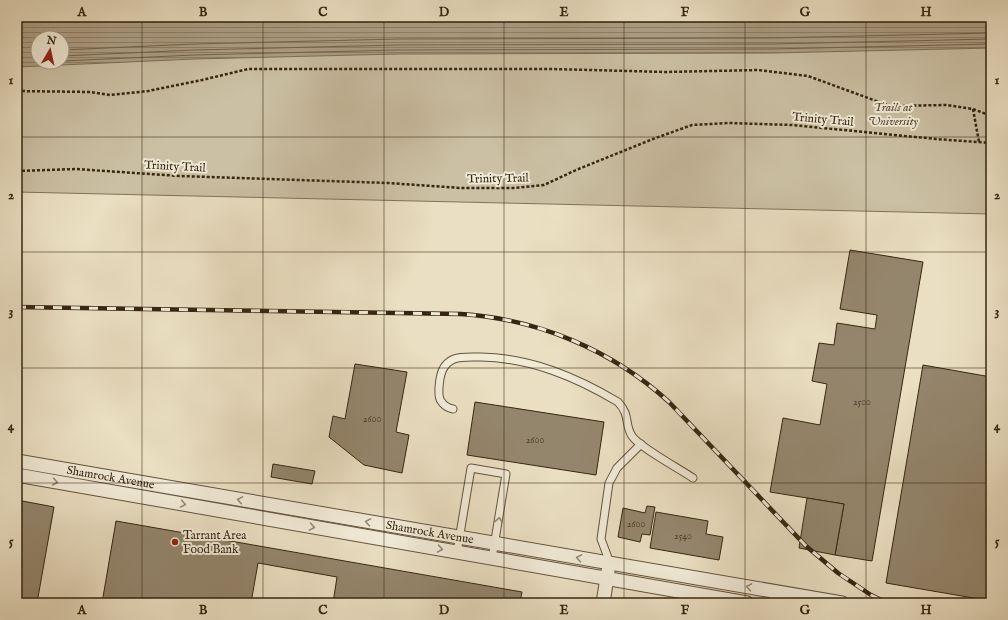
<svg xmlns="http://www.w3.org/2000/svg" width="1008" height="620" font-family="'IM FELL English',serif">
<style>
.green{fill:#cbc0a4;stroke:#80735a;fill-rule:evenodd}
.water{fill:url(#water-rules);stroke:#7d6f57;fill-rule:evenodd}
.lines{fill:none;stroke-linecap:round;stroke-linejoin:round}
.shore{stroke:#72634c;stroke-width:1}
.building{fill:#94866d;stroke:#362611}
.service-casing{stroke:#63543d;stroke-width:9}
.minor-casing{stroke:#63543d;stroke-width:15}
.path{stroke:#362611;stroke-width:2.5;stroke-dasharray:3 2;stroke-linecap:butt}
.service{stroke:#f1ead7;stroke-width:7}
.minor{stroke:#f1ead7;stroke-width:13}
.rail-casing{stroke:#362611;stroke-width:4.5}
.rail{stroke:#f1ead7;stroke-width:3;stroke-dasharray:9;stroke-linecap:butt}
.oneway{stroke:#948874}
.grid{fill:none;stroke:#362611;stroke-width:1;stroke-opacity:0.55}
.poi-dot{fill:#8f2418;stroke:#f1ead7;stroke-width:1.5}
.labels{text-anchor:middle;stroke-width:4;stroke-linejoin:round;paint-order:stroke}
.number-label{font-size:10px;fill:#4e3e28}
.park-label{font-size:12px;font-style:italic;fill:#5b4c36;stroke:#f1ead7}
.street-label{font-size:12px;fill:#362611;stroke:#f1ead7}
.poi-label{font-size:12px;fill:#362611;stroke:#f1ead7;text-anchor:start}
.neatline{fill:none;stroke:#362611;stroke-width:1.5}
.grid-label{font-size:13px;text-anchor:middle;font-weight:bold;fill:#362611}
</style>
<defs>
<pattern id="water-rules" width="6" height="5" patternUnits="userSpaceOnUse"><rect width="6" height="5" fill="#ada086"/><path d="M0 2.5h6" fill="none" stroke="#8e826c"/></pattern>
</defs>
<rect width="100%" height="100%" fill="#eadfc2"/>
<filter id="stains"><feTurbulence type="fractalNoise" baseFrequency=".005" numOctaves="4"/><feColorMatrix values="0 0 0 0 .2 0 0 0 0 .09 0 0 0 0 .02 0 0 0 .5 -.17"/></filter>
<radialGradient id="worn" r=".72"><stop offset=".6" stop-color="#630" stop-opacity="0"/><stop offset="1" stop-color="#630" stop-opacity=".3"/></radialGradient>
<path class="green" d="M 17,17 L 991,17 L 991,214 L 17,192 ZM 38,38 L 62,38 L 62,62 L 38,62 Z"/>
<path class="water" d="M 17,17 L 991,17 L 991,48 L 772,53 L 398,54 L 194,59 L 17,67 ZM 38,38 L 62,38 L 62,62 L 38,62 Z"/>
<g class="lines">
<g class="shore">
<path d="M 62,50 L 194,44 L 398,39 L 772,38 L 991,33"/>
<path d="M 62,56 L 194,50 L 398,45 L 772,44 L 991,39"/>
<path d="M 62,61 L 194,55 L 398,50 L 772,49 L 991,44"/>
</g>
</g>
<g class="building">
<path d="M 850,250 L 923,262 L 872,561 L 835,555 L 844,504 L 770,492 L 783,418 L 820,425 L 827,384 L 812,381 L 819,343 L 834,345 L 837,323 L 875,329 L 877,315 L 840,309 Z"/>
<path d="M 355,364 L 407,372 L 396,432 L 409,435 L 402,473 L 364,465 L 329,437 L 333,416 L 345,419 Z"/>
<path d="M 923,365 L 991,377 L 991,601 L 886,583 Z"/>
<path d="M 475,402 L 604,422 L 596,475 L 467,455 Z"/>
<path d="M 273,464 L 315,471 L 312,484 L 271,477 Z"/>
<path d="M 807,498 L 844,504 L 835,555 L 799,548 Z"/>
<path d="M 17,500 L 54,507 L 37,603 L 17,603 Z"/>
<path d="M 647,506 L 655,507 L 650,535 L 642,534 L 640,542 L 618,537 L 623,508 L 645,513 Z"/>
<path d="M 656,512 L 708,521 L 706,534 L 723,537 L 719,560 L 650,548 Z"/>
<path d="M 116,521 L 522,592 L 520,603 L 333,603 L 337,577 L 258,563 L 251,603 L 102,603 Z"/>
</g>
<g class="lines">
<defs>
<g id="service">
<path d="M 453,409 C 448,408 444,406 441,401 C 438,397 439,391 439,387 C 440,375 442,364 454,359 C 462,356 473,357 481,357 C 531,358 576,377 618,402 C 631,416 624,424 632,436 C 639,447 680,469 693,478"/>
<path d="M 457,552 L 471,468 L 506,474 L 492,558"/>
<path d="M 610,563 L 601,539 L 609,483 L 617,468 L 641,444"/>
<path d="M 772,603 L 774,591"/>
</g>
<g id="minor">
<path id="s1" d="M 17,461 L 842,603"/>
<path d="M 17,475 L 747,603"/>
<path d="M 603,603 L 608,571"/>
</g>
</defs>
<use href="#service" class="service-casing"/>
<use href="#minor" class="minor-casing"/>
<g class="path">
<path d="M 17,91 L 90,92 L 110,95 L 148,91 L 202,80 L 248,69 L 552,69 L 666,72 L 758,70 L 808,76 L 890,106 L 947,105 L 973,109 L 986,114 L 991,113"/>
<path d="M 973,109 L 979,142"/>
<path d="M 17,171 L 76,169 L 179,176 L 388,183 L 461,188 L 515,188 L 544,185 L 576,170 L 653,139 L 692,125 L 729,123 L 792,125 L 936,139 L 991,143"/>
</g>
<use href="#service" class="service"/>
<use href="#minor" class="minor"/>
<defs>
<path id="rail" d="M 17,307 L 461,314 C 538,319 612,350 669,402 L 806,546 L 838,573 L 871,595 L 887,603"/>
</defs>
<use href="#rail" class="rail-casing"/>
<use href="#rail" class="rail"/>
</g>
<defs><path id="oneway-chevron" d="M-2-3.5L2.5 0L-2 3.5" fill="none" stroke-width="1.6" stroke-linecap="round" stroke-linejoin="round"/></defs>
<g class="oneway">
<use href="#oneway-chevron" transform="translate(55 482) rotate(10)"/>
<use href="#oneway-chevron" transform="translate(240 500) rotate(-170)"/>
<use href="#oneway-chevron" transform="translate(183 504) rotate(10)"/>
<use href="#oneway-chevron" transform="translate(499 520) rotate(-81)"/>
<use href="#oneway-chevron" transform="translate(368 522) rotate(-170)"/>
<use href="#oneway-chevron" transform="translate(312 527) rotate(10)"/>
<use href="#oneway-chevron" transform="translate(440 549) rotate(10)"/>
<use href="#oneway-chevron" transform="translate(579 558) rotate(-170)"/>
<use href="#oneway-chevron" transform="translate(749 587) rotate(-170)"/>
</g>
<path class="grid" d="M 142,17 L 142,603M 263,17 L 263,603M 384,17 L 384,603M 504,17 L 504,603M 624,17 L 624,603M 745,17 L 745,603M 866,17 L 866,603M 17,137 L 991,137M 17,252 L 991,252M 17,368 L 991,368M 17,483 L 991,483"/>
<circle class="poi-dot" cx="175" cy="542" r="4"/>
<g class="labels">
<g class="number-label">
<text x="862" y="405">2500</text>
<text x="372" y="422">2600</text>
<text x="535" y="443">2600</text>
<text x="636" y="527">2600</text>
<text x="683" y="539">2540</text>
</g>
<g class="park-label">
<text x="893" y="111">Trails at<tspan x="893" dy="14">University</tspan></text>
</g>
<g class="street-label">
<text transform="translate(823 119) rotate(5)" y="4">Trinity Trail</text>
<text transform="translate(175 166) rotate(3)" y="4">Trinity Trail</text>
<text transform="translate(498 178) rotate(-1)" y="4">Trinity Trail</text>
<text dy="4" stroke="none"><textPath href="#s1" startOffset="95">Shamrock Avenue</textPath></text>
<text dy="4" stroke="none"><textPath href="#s1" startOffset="419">Shamrock Avenue</textPath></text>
</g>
<g class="poi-label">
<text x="183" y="539">Tarrant Area<tspan x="183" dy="14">Food Bank</tspan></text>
</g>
</g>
<rect width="1008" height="620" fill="none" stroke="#eadfc2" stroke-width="44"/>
<g transform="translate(50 50) rotate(9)"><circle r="19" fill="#f1ead7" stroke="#a69c88"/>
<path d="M0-3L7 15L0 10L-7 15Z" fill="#8f2418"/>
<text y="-6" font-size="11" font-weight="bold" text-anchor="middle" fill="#362611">N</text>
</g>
<rect x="22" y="22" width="964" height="576" class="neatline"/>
<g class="grid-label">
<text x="82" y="16">A</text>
<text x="203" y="16">B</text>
<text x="323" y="16">C</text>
<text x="444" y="16">D</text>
<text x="564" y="16">E</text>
<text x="685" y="16">F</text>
<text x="805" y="16">G</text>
<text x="926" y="16">H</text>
<text x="11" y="84">1</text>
<text x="997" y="84">1</text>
<text x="11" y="199">2</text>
<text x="997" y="199">2</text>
<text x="11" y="315">3</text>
<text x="997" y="315">3</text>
<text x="11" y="430">4</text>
<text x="997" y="430">4</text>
<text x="11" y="545">5</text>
<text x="997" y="545">5</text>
<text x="82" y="614">A</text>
<text x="203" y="614">B</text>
<text x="323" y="614">C</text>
<text x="444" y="614">D</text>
<text x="564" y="614">E</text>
<text x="685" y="614">F</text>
<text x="805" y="614">G</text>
<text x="926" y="614">H</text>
</g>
<rect width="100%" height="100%" filter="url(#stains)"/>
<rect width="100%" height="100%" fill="url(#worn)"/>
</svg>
